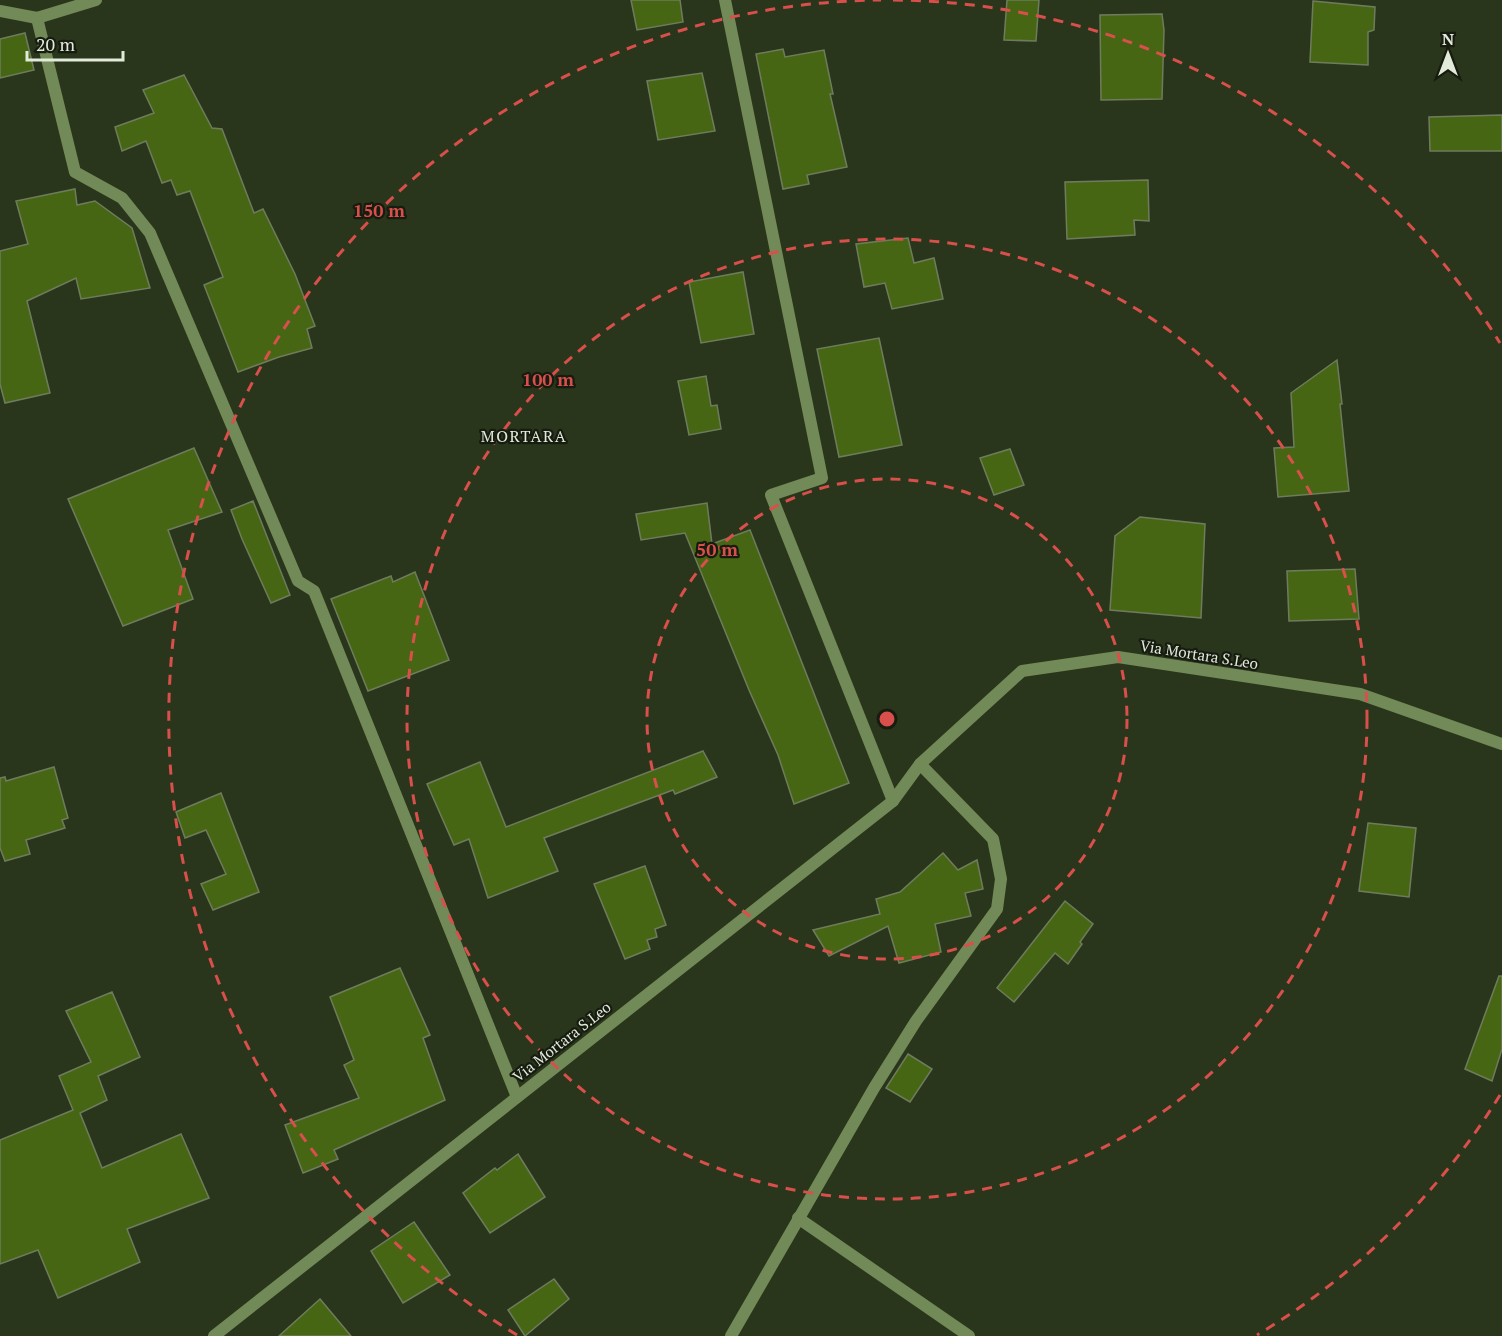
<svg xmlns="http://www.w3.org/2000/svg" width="1502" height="1336" font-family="'PT Serif',serif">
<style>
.building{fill:#476613;stroke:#6e7c5e;stroke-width:1.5}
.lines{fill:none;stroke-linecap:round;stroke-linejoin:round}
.minor{stroke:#728a57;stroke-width:12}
.ring{fill:none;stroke:#d84f4b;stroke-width:3;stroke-dasharray:10 8}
.labels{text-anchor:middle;stroke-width:4.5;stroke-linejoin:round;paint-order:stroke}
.street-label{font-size:15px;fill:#e2ead9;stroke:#161c10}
.neighbourhood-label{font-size:16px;letter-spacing:1.5px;fill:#e2ead9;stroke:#161c10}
.centre{fill:#d84f4b;stroke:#161c10;stroke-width:3}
.ring-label{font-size:18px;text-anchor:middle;font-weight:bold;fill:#d84f4b;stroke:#161c10;stroke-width:4.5;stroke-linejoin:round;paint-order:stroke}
</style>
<rect width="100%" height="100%" fill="#2a361b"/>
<g class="building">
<path d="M 631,0 L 680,0 L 683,22 L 637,30 Z"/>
<path d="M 1007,0 L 1039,0 L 1036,41 L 1004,40 Z"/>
<path d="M 1313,1 L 1375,7 L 1374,30 L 1368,32 L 1368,65 L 1310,62 Z"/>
<path d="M 1162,14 L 1164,30 L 1162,99 L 1101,100 L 1100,15 Z"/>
<path d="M 25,33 L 34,70 L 0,78 L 0,39 Z"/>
<path d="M 783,49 L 785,57 L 824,50 L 833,94 L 830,94 L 847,167 L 807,175 L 809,184 L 783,189 L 756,54 Z"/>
<path d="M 702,73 L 715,131 L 658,140 L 647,81 Z"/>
<path d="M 184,75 L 212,128 L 222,129 L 254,213 L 263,209 L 295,274 L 315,326 L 307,329 L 312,348 L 279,357 L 238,372 L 204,285 L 223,277 L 190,191 L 177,195 L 171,180 L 162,183 L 146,141 L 122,151 L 115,127 L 154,113 L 143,90 Z"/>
<path d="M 1502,115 L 1502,151 L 1430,151 L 1429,117 Z"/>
<path d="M 1148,180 L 1149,221 L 1134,220 L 1135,235 L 1067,239 L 1065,182 Z"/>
<path d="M 75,189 L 77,205 L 95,201 L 132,228 L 150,288 L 81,299 L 76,278 L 27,301 L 50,393 L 5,403 L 0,384 L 0,251 L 28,244 L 16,201 Z"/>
<path d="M 908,238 L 914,263 L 934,258 L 943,299 L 892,309 L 885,283 L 864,287 L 856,244 Z"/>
<path d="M 743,272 L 754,334 L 701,343 L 689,282 Z"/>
<path d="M 879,338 L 902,445 L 839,457 L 817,349 Z"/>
<path d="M 1337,360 L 1342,404 L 1340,404 L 1349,491 L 1278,497 L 1274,448 L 1294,447 L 1291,393 Z"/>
<path d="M 706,376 L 711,406 L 717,405 L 721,429 L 689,435 L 678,381 Z"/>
<path d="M 194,448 L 222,512 L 168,530 L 193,599 L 123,626 L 68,499 Z"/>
<path d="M 1010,449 L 1024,485 L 994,495 L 980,458 Z"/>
<path d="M 253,501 L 290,595 L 271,603 L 242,539 L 231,510 Z"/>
<path d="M 707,503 L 712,544 L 750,530 L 849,783 L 794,804 L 778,755 L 749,690 L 685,533 L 641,540 L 636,514 Z"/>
<path d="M 1140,517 L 1205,524 L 1201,618 L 1110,610 L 1115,536 Z"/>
<path d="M 1355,569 L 1359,619 L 1289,621 L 1287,571 Z"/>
<path d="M 415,572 L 449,660 L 368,691 L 331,599 L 391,576 L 393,582 Z"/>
<path d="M 703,751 L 717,777 L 675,794 L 673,790 L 544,838 L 558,871 L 488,898 L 469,839 L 454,845 L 427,784 L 480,762 L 506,827 Z"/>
<path d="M 54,767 L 68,818 L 62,820 L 65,828 L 26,840 L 30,854 L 5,861 L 0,848 L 0,778 L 5,777 L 6,781 Z"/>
<path d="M 221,793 L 259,892 L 213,910 L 201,884 L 226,874 L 206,830 L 185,838 L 176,812 Z"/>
<path d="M 1368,823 L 1416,828 L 1409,897 L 1359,891 Z"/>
<path d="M 943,853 L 958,870 L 977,860 L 983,889 L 965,893 L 971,916 L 935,924 L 941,952 L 899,963 L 888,926 L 829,956 L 813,930 L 880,914 L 876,899 L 900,892 Z"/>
<path d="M 645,866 L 666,925 L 655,929 L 657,937 L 647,940 L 650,949 L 625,959 L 594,884 Z"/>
<path d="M 1065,901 L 1093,924 L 1080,942 L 1082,944 L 1068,964 L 1055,953 L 1014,1002 L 997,988 Z"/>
<path d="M 400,968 L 430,1035 L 423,1038 L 445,1100 L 334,1150 L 338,1159 L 303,1173 L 285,1125 L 359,1098 L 344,1065 L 354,1060 L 330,997 Z"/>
<path d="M 1499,976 L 1502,976 L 1502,1049 L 1492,1081 L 1465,1069 Z"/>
<path d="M 112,992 L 140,1057 L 98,1076 L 107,1100 L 80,1113 L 102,1168 L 181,1134 L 209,1198 L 127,1229 L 140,1262 L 58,1298 L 38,1250 L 0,1264 L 0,1140 L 73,1110 L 59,1076 L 91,1062 L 66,1011 Z"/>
<path d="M 908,1054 L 932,1069 L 910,1102 L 886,1088 Z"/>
<path d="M 518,1154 L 545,1197 L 490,1233 L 463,1193 L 495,1168 L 497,1170 Z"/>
<path d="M 414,1222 L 450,1275 L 403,1303 L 371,1251 Z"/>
<path d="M 554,1279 L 569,1299 L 525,1336 L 508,1310 Z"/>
<path d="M 320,1299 L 351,1336 L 279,1336 Z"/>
</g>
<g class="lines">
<g class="minor">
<path d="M 725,0 L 822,478 L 771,495 L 893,801"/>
<path d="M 0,11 L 37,18 L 96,0"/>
<path d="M 37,18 L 75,172 L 122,198 L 150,233 L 298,581 L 314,591 L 517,1097"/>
<path d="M 798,1218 L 969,1336"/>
<path d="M 214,1336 L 893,801 L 920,764 L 1022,671 L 1118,657 L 1360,694 L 1502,744"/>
<path d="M 731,1336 L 874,1088 L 916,1021 L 997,909 L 1001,879 L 993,839 L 920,764"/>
</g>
</g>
<g class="ring">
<circle cx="887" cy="719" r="240"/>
<circle cx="887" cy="719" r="480"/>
<path d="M1500 1095A719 719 0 0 1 1257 1335M517 1335A719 719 0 0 1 881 0M893 0A719 719 0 0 1 1500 343"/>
</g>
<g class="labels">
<g class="street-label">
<text transform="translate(1199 655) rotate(9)" y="5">Via Mortara S.Leo</text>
<text transform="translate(562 1042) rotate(-38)" y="5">Via Mortara S.Leo</text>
</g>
<g class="neighbourhood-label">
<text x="524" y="442">MORTARA</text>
</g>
</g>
<circle cx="887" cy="719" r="9" class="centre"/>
<g class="ring-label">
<text x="379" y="217">150 m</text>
<text x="548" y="386">100 m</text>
<text x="717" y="556">50 m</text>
</g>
<g transform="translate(1448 54)" stroke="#161c10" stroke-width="4.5" paint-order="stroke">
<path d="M0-4.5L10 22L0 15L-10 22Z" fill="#e2ead9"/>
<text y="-9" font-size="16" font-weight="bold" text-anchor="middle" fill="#e2ead9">N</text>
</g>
<path d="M27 51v9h96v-9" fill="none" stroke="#e2ead9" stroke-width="3"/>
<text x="36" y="51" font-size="18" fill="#e2ead9" stroke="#161c10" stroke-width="4.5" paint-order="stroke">20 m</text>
</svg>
